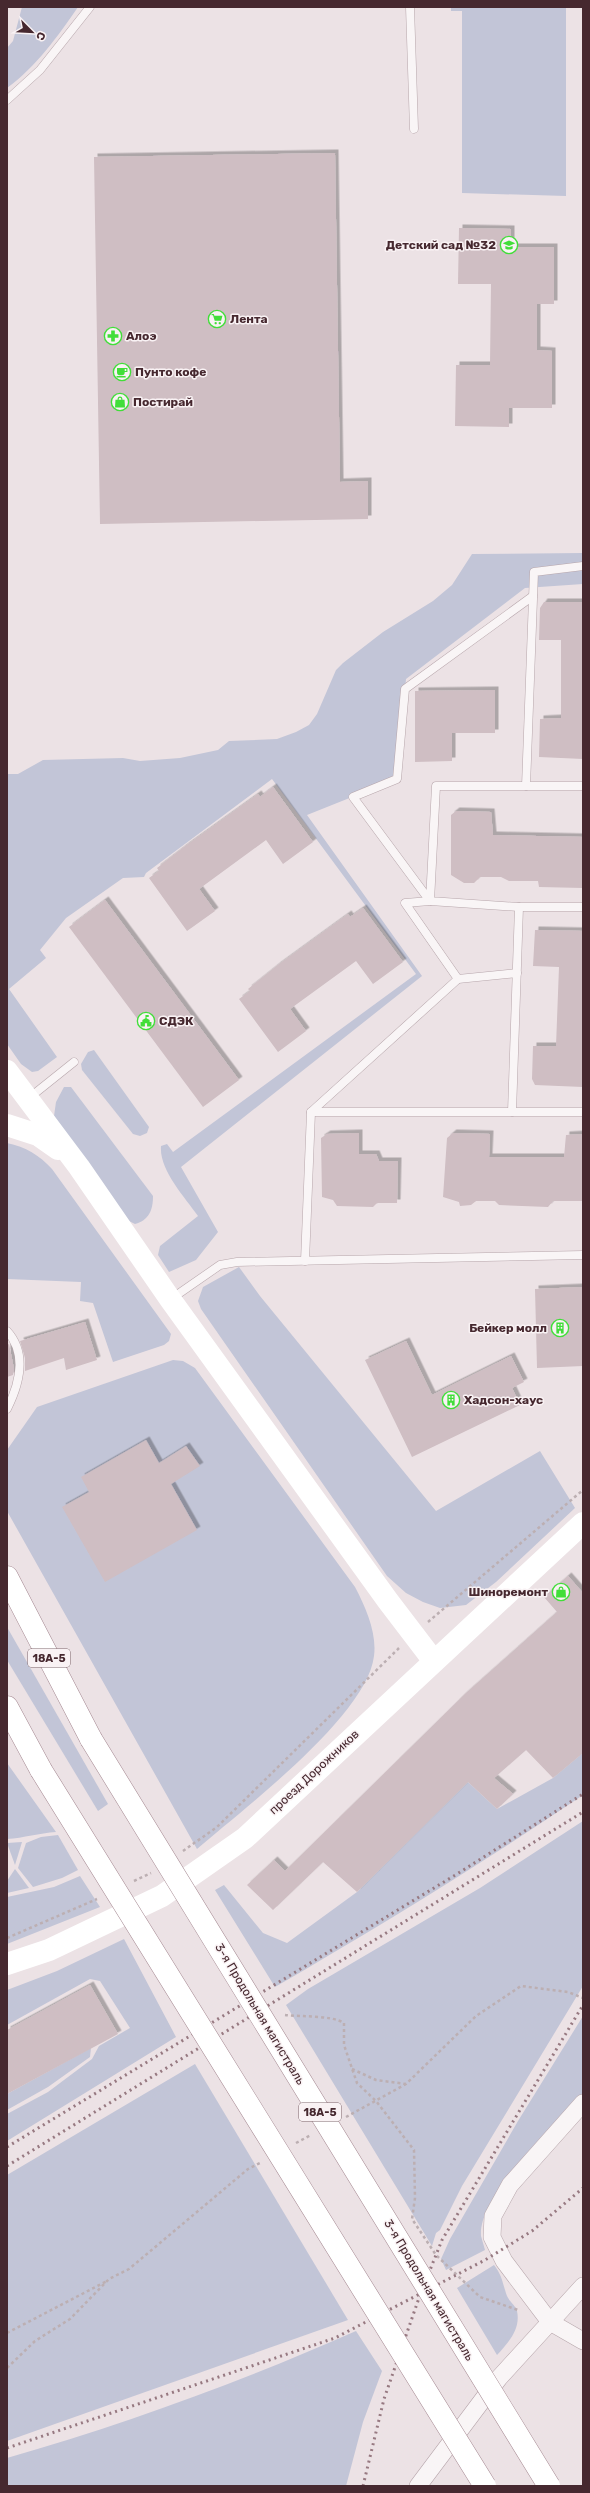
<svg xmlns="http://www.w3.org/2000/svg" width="590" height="2493" font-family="Rubik,sans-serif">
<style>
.green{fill:#c2c5d7}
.building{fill:#cfbec3;filter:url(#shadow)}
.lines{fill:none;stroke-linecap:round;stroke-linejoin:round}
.lane-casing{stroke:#b7a6ab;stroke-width:9}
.street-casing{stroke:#b7a6ab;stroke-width:18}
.highway-casing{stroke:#a48790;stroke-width:23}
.path{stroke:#bcafb2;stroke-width:2.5;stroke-dasharray:3 3;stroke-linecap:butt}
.lane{stroke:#f9f5f6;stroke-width:8}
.street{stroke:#f9f5f6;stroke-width:17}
.secondary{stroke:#fff;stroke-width:22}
.highway{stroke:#fff;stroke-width:22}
.rail{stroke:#977981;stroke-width:3;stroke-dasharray:2 4;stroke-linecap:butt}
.highway-bridge-casing{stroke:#a48790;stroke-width:23;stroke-linecap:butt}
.highway-bridge{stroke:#fff;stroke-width:22}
.labels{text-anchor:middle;stroke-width:3;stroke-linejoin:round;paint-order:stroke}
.shield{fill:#f9f2f4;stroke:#7c656a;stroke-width:1}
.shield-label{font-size:11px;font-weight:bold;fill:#46282f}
.poi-label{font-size:12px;font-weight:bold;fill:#46282f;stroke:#f9f2f4;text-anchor:start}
.street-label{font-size:12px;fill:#46282f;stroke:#f9f2f4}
</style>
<defs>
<filter id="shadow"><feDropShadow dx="3.5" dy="-3.5" stdDeviation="0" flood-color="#0004"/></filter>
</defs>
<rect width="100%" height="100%" fill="#ece2e5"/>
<g class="green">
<path d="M 22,7 L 78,7 C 58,36 36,67 7,88 L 7,48 L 13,41 Z"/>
<path d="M 451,7 L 566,7 L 566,196 L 462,193 L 462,11 L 451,11 Z"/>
<path d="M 583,553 L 583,584 L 525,588 L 406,679 L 397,779 L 307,815 L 422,976 L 181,1167 L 218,1232 L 196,1260 L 169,1272 L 158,1255 L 160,1246 L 198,1216 C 185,1197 159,1170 161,1146 L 167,1144 L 173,1152 L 416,974 L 272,779 L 146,873 L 144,877 L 123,878 L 66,918 L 40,950 L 46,958 L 9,989 L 57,1057 L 38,1071 L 32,1072 L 21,1064 L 7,1044 L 7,774 L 18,774 L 43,760 L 123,758 L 140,761 L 180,758 L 218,750 L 229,741 L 277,739 L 296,732 L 309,725 L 317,714 L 336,670 L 343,663 L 383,632 L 433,601 L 452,585 L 472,554 Z"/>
<path d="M 94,1050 L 149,1127 L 147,1133 L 140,1136 L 133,1134 L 82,1070 L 81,1064 L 88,1052 Z"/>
<path d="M 64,1087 L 71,1087 L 153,1196 C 153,1210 149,1220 135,1224 L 129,1221 L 54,1116 L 56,1102 Z"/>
<path d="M 7,1143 C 26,1147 39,1155 52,1169 L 171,1334 L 169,1341 L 164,1345 L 113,1362 L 93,1303 L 80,1301 L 81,1282 L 7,1279 Z"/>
<path d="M 239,1267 L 260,1296 L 436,1511 L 540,1451 L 575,1508 L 496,1582 L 466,1605 L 440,1608 L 423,1602 L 406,1593 L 387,1576 L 201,1309 L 198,1301 L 203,1287 Z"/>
<path d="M 173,1360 L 183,1361 L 195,1368 L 355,1587 C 366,1608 377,1633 374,1656 C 367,1716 243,1809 197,1849 L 7,1511 L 7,1450 L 37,1407 Z"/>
<path d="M 7,1627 L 108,1804 L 98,1811 L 7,1660 Z"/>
<path d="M 583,1753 L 583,1795 C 483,1863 380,1926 275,1987 L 215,1890 L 224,1885 L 263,1933 L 287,1943 L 357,1892 L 468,1782 L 497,1809 L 553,1778 Z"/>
<path d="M 7,1763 L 56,1832 C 39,1833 24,1838 7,1839 Z"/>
<path d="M 583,1821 L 583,1986 L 462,2186 L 440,2230 L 436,2233 L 432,2246 L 286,2005 L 308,1989 L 480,1888 Z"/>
<path d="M 58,1835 L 78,1870 L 62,1878 L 33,1887 L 18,1868 L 26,1843 L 41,1837 Z"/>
<path d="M 22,1842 L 15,1865 L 7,1843 Z"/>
<path d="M 15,1869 L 29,1888 L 7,1893 L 7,1881 Z"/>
<path d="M 80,1876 L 100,1907 L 7,1944 L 7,1897 L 54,1887 Z"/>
<path d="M 124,1939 L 176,2037 L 7,2141 L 7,2114 L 48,2092 L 92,2059 L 99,2046 L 130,2028 L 100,1981 L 90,1979 L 7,2025 L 7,1990 L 57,1971 Z"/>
<path d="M 583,2016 L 583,2093 C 556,2122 478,2196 481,2236 C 482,2240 484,2246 485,2250 L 446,2270 L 441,2259 L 450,2239 L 518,2121 Z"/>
<path d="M 91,2048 L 90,2057 L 48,2087 L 7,2110 L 7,2094 Z"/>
<path d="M 195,2064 L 348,2320 L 7,2441 L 7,2175 Z"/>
<path d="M 494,2265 C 503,2277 502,2282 507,2296 C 509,2301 516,2306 517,2311 C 521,2329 508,2343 497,2355 L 457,2288 Z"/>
<path d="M 356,2331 L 382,2371 L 363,2422 L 346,2486 L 7,2486 L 7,2458 C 125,2424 243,2381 356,2331 Z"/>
</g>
<g class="building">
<path d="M 335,153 L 340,482 L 368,481 L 368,519 L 100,524 L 94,157 Z"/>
<path d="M 459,228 L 511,229 L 511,247 L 554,247 L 554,304 L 537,304 L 537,350 L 552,351 L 552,408 L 509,408 L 509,427 L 455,426 L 456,365 L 490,365 L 491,284 L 458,284 Z"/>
<path d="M 544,602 L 583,602 L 583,759 L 539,757 L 540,719 L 561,718 L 561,640 L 539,640 L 540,608 Z"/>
<path d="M 495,690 L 495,733 L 452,733 L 452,761 L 415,762 L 415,691 Z"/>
<path d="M 273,787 L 313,842 L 283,864 L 266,840 L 199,889 L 215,911 L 187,931 L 149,878 L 159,871 L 157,868 L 187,845 L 258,794 L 260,797 Z"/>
<path d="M 456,811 L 491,812 L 493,835 L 583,837 L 583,888 L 539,887 L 538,881 L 509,881 L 501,877 L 480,877 L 474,883 L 464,883 L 451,875 L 451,815 Z"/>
<path d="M 105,900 L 239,1080 L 203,1107 L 69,927 Z"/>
<path d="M 363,908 L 403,962 L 373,984 L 356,961 L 290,1009 L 306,1031 L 278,1052 L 239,999 L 250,991 L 248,989 L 278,965 L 348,914 L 350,917 Z"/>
<path d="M 535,930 L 583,931 L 583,1087 L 535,1085 L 532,1079 L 533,1046 L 556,1046 L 559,967 L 533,966 Z"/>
<path d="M 359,1133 L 359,1154 L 376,1154 L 379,1161 L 398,1161 L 397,1203 L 377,1203 L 373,1207 L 337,1206 L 333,1200 L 322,1197 L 321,1138 L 327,1134 Z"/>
<path d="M 453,1133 L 490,1134 L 489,1157 L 564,1157 L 566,1135 L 583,1134 L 583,1201 L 553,1201 L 548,1207 L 499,1205 L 495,1201 L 476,1201 L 471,1205 L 460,1206 L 459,1202 L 443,1197 L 447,1138 Z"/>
<path d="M 583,1287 L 583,1366 L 537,1368 L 535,1289 Z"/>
<path d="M 85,1322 L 97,1360 L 66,1370 L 64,1358 L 25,1371 L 25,1358 L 20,1341 Z"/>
<path d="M 406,1341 L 432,1395 L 511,1356 L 524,1382 L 512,1388 L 520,1405 L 412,1457 L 365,1360 Z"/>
<path d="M 9,1344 L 14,1369 L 13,1375 L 7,1377 L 7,1345 Z"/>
<path d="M 146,1440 L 159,1463 L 186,1446 L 200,1466 L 171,1484 L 197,1530 L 105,1582 L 62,1507 L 89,1492 L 81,1477 Z"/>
<path d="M 568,1576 L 583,1593 L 583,1753 L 553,1778 L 526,1750 L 494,1778 L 513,1794 L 497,1809 L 468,1782 L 357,1892 L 323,1862 L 273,1910 L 247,1885 L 274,1860 L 285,1871 L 465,1694 L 557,1612 L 544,1597 Z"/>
<path d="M 90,1985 L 118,2034 L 7,2094 L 7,2030 Z"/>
</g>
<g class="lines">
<defs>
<g id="lane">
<path d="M 410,7 L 414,129"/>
<path d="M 7,100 L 40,70 L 90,7"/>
<path d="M 526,786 L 534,572 L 583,566"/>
<path d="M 430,901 L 353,797 L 397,779 L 405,689 L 533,596"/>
<path d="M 519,907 L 430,901 L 436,786 L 583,786"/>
<path d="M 458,979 L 517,973"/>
<path d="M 29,1098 L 74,1062"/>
<path d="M 311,1112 L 458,979 L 405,903 L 430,901"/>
<path d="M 512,1112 L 519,907 L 583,907"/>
<path d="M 305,1261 L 311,1112 L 583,1112"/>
<path d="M 171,1299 L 220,1265 L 237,1262 L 583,1255"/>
<path d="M 7,1331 C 28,1354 19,1385 7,1409"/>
</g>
<g id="street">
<path d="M 583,2103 L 510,2185 L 493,2216 L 492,2237 L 504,2261 L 550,2322 L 583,2341"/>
<path d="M 418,2486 L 499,2378 L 583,2286"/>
</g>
<g id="highway">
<path d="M 7,1577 L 91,1739"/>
<path d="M 7,1707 L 41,1770"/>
</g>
</defs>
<use href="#lane" class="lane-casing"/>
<use href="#street" class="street-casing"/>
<use href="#highway" class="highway-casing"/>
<g class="path">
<path d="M 428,1622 L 583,1490"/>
<path d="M 183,1851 L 217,1827 L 399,1648"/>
<path d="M 134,1881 L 151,1873"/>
<path d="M 7,1938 L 97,1899"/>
<path d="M 285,2015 C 302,2017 331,2015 344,2023 L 344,2045 L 357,2083 L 376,2101 L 414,2150 L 415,2198 L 412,2219 L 436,2255 L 480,2297 L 518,2310"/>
<path d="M 352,2069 L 376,2080 L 406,2084"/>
<path d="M 346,2117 L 406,2084 L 476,2016 L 521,1986 L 568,1992 L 583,1998"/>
<path d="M 296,2143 L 311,2135"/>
<path d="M 7,2333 L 107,2281"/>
<path d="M 7,2368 L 35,2341 L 70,2319 L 109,2279 L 129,2269 L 248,2169 L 260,2163"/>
</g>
<use href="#lane" class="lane"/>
<use href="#street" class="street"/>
<g class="secondary">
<path d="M 7,1071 L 79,1167 L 170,1299 L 388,1601 L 433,1660"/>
<path d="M 7,1125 L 38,1135 L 58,1149"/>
<path d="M 7,1964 L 49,1950 L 162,1896 L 245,1838 L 583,1523"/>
</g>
<use href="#highway" class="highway"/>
<g class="rail">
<path d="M 7,2147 L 457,1874 L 583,1794"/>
<path d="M 7,2166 L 583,1812"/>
<path d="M 7,2448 L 335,2338 L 485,2260 L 532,2231 L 583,2188"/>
<path d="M 363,2486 L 384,2399 L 420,2295 L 442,2240 L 583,2005"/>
</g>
<defs>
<g id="highway-bridge">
<path d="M 91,1739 L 549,2486"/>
<path d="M 41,1770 L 485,2486"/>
</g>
</defs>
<use href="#highway-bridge" class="highway-bridge-casing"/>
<use href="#highway-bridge" class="highway-bridge"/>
</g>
<defs>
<symbol id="school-ring" viewBox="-11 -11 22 22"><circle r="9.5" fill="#f9f2f4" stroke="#41de39" stroke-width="1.5"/><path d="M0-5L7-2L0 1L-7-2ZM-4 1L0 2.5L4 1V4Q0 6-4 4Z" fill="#41de39"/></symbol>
<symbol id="supermarket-ring" viewBox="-11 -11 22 22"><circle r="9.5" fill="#f9f2f4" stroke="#41de39" stroke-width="1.5"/><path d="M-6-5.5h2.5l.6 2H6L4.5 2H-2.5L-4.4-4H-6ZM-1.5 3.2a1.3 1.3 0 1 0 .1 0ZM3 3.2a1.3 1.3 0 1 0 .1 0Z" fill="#41de39"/></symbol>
<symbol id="pharmacy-ring" viewBox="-11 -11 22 22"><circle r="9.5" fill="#f9f2f4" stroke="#41de39" stroke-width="1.5"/><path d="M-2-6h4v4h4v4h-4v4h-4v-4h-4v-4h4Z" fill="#41de39"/></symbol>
<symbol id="cafe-ring" viewBox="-11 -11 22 22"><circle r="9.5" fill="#f9f2f4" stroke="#41de39" stroke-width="1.5"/><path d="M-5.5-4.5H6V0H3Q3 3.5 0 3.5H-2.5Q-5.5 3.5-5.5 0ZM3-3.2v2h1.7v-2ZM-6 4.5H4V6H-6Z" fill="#41de39"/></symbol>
<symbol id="shop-ring" viewBox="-11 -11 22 22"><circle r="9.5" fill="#f9f2f4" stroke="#41de39" stroke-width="1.5"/><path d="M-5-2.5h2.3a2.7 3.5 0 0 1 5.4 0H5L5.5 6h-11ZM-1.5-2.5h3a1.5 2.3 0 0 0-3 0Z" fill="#41de39"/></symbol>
<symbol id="civic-ring" viewBox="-11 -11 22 22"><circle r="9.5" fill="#f9f2f4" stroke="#41de39" stroke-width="1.5"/><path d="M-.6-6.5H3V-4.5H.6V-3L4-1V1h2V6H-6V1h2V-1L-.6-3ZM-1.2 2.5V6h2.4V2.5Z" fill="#41de39"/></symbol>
<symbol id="building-ring" viewBox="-11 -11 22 22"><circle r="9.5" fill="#f9f2f4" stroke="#41de39" stroke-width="1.5"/><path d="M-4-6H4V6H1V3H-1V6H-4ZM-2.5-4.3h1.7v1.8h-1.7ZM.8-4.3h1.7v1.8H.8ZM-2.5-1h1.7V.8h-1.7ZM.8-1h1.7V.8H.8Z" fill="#41de39"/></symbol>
</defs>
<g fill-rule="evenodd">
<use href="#school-ring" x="499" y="235" width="20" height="20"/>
<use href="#supermarket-ring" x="207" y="309" width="20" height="20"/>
<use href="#pharmacy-ring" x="103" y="326" width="20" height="20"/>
<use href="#cafe-ring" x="112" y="362" width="20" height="20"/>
<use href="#shop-ring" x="110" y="392" width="20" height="20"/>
<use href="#civic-ring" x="136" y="1011" width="20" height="20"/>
<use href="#building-ring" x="550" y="1318" width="20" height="20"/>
<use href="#building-ring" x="441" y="1390" width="20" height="20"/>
<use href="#shop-ring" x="551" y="1582" width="20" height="20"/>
</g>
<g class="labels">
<g class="shield">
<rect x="28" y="1649" width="42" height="18" rx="3"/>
<rect x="299" y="2103" width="42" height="18" rx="3"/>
</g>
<g class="shield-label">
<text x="49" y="1662">18А-5</text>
<text x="320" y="2116">18А-5</text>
</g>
<g class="poi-label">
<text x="496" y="249" text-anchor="end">Детский сад №32</text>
<text x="230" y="323">Лента</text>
<text x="126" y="340">Алоэ</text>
<text x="135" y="376">Пунто кофе</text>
<text x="133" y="406">Постирай</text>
<text x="159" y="1025">СДЭК</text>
<text x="547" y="1332" text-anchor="end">Бейкер молл</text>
<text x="464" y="1404">Хадсон-хаус</text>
<text x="548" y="1596" text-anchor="end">Шиноремонт</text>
</g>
<g class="street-label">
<text transform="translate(314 1772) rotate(-43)" y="4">проезд Дорожников</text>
<text transform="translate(260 2014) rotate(59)" y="4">3-я Продольная магистраль</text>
<text transform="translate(429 2290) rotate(59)" y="4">3-я Продольная магистраль</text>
</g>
</g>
<rect width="590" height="2493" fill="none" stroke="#46282f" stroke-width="16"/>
<g transform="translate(32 32) rotate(114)" stroke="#f9f2f4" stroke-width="3" paint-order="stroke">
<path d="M0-3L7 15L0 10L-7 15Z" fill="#46282f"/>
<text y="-6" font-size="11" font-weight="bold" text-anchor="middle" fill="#46282f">С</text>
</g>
</svg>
